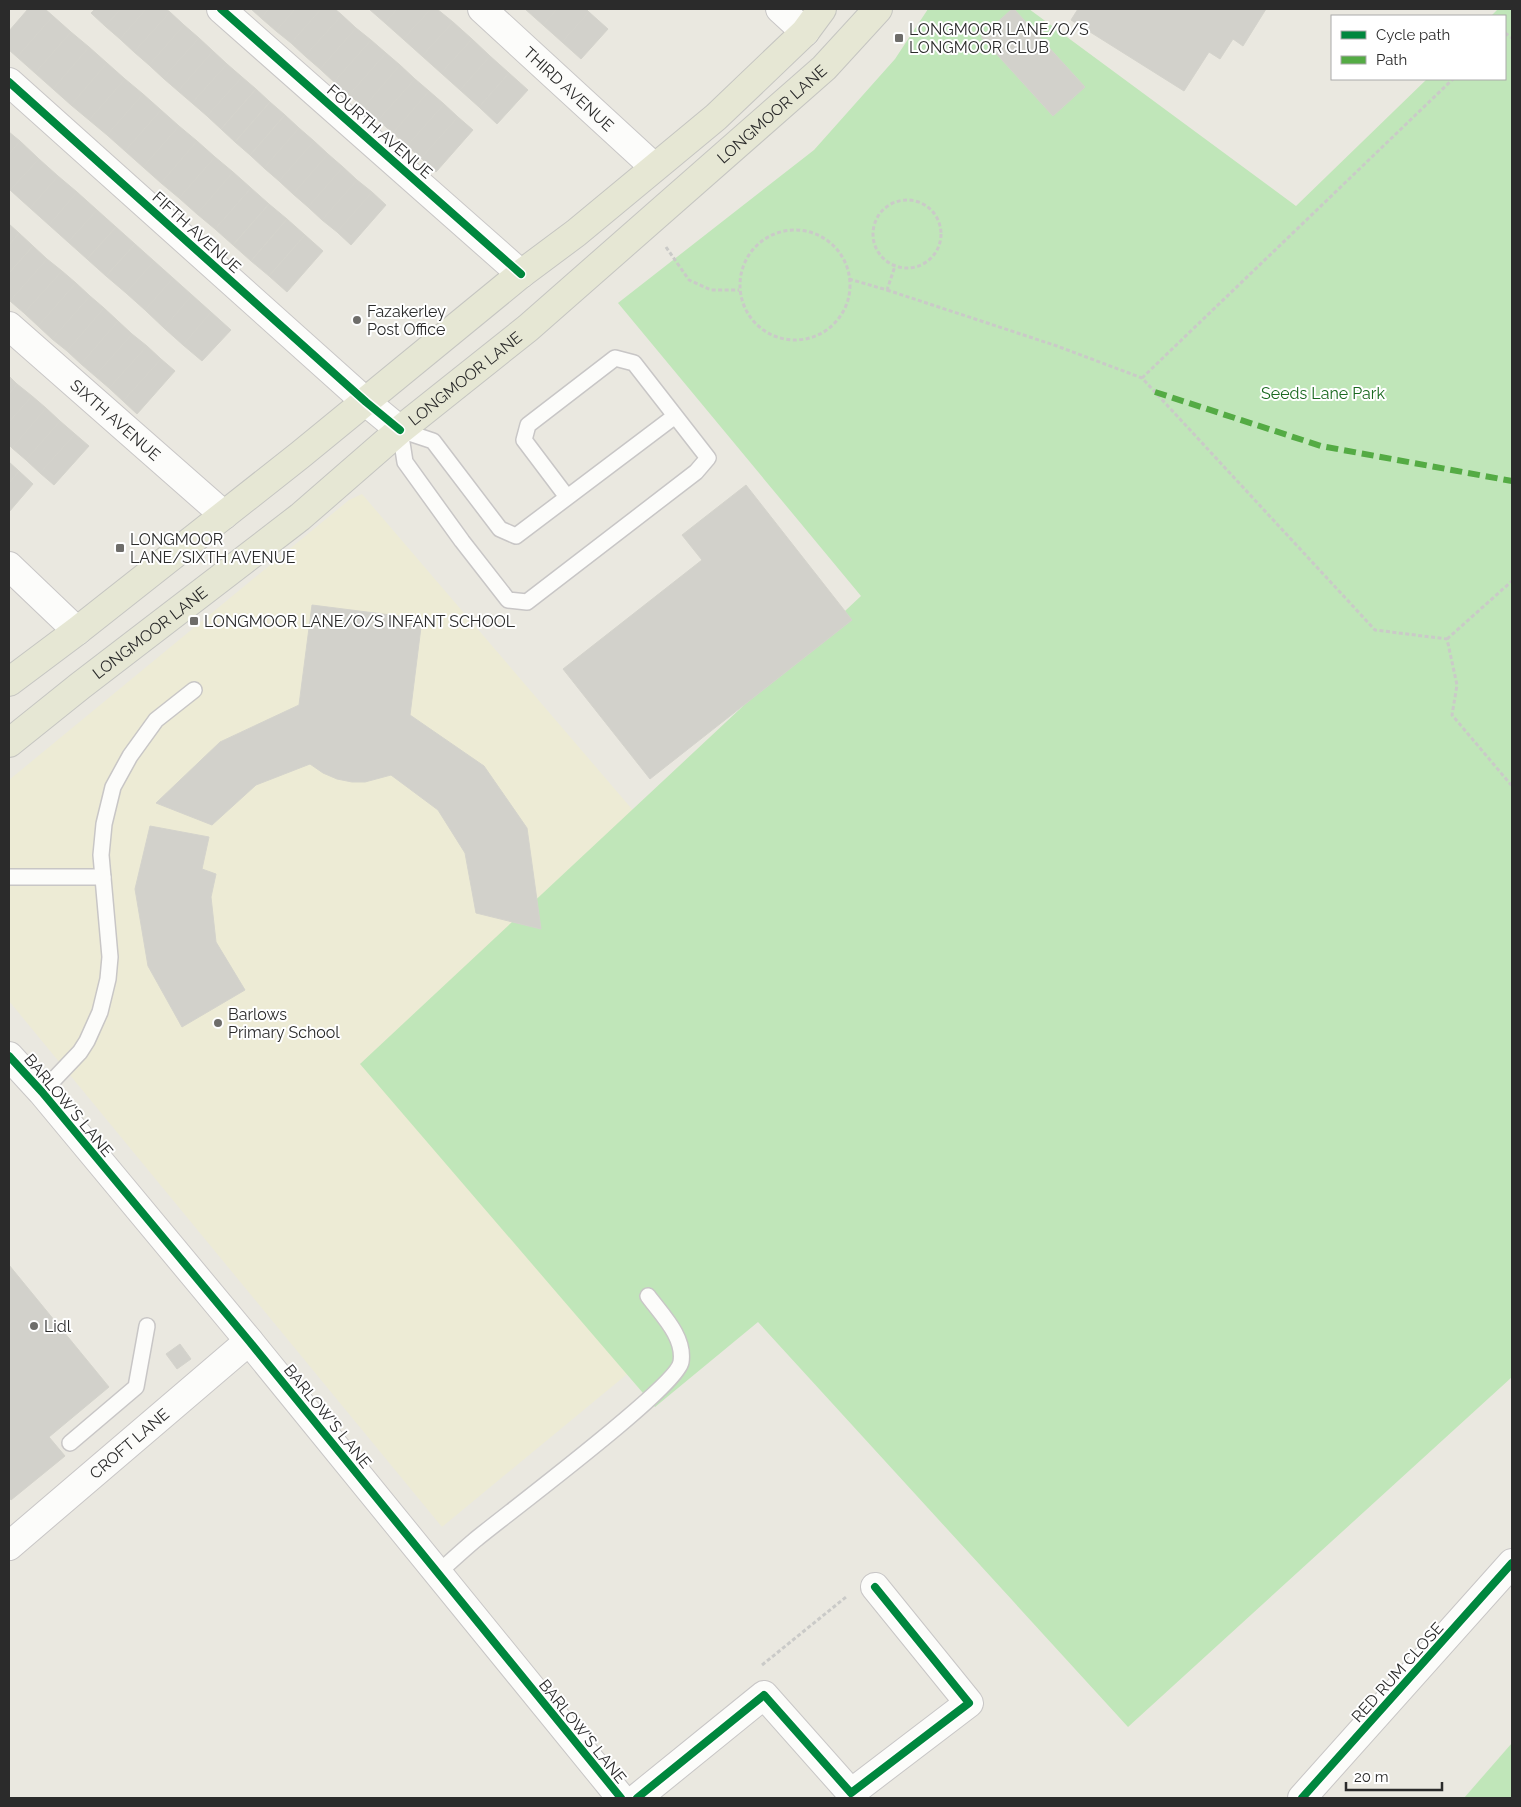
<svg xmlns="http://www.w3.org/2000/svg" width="1521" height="1807" font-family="Raleway,sans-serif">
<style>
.education{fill:#edebd5}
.green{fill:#c0e6b9}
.building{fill:#d2d1cb;stroke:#d4d3cc}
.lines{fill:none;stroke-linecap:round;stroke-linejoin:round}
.lane-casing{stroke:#c8c6c6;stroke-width:18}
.street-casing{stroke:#c8c6c6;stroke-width:30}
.primary-casing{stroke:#c5c5c1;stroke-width:30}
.path{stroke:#cacac8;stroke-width:3;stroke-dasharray:4 2.5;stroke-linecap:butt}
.lane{stroke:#fcfcfa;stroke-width:15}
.street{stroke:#fcfcfa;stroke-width:28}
.primary{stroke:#e6e7d4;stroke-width:28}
.quiet{stroke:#54ab44;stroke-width:6;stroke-dasharray:12 6;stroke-linecap:butt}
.cycleway-casing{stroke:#fff;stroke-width:11}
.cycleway{stroke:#00873e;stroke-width:8}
.poi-dot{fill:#6e6d6a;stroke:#fff;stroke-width:2}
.labels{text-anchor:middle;stroke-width:4;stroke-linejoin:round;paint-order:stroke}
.poi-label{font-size:16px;fill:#2b2b2b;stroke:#fff;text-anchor:start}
.street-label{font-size:16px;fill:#2b2b2b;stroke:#fff}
.park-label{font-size:16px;fill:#19691f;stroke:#fff}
</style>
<rect width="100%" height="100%" fill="#eae8e0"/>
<path class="education" d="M 362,494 L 643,822 L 643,1361 L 442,1527 L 9,1001 L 9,780 L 349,500 Z"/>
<g class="green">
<path d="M 928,9 L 1029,9 L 1296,206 L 1427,79 L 1505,79 L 1505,16 L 1491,16 L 1498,9 L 1512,9 L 1512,1377 L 1128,1727 L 758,1322 L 655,1407 L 360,1064 L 861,596 L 618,303 L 814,150 L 895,59 Z"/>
<path d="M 1512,1743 L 1512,1798 L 1464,1798 Z"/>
</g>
<g class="building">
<path d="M 28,9 L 45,9 L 53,16 L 17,57 L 9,50 L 9,31 Z"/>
<path d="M 95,9 L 121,9 L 105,26 L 91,13 Z"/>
<path d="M 121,9 L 146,9 L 120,39 L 105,26 Z"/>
<path d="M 146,9 L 166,9 L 170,12 L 134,52 L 120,39 Z"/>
<path d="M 251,9 L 269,9 L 261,18 Z"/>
<path d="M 269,9 L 295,9 L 276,31 L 261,18 Z"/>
<path d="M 295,9 L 321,9 L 291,43 L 276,31 Z"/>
<path d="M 321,9 L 335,9 L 342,15 L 305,56 L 291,43 Z"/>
<path d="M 369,9 L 397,9 L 385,23 Z"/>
<path d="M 397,9 L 431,9 L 403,39 L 385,23 Z"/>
<path d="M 431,9 L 437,9 L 453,22 L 422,56 L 403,39 Z"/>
<path d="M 525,9 L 557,9 L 543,25 Z"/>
<path d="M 557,9 L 586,9 L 589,12 L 562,42 L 543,25 Z"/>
<path d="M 1012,9 L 1014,9 L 1085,87 L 1053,116 L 981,37 Z"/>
<path d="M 1078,9 L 1266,9 L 1243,46 L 1233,39 L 1220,59 L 1209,52 L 1184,91 L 1071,20 Z"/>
<path d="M 170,12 L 184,25 L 149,65 L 134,52 Z"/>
<path d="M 589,12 L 608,29 L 581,59 L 562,42 Z"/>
<path d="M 342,15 L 356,28 L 320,69 L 305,56 Z"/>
<path d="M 53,16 L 71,32 L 35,73 L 17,57 Z"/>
<path d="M 453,22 L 472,39 L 441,73 L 422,56 Z"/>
<path d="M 184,25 L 199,38 L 163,78 L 149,65 Z"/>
<path d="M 356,28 L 371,40 L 334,82 L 320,69 Z"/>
<path d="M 71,32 L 89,47 L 53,89 L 35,73 Z"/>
<path d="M 199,38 L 213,51 L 178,91 L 163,78 Z"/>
<path d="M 472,39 L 490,56 L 460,90 L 441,73 Z"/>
<path d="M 371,40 L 386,53 L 349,95 L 334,82 Z"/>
<path d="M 89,47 L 107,63 L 71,105 L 53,89 Z"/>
<path d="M 213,51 L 227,64 L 192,103 L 178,91 Z"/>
<path d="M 386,53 L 400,65 L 364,107 L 349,95 Z"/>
<path d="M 490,56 L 509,73 L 479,107 L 460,90 Z"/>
<path d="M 107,63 L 125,79 L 89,120 L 71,105 Z"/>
<path d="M 227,64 L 242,77 L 207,116 L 192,103 Z"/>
<path d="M 400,65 L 415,79 L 378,120 L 364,107 Z"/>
<path d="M 509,73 L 528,90 L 497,124 L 479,107 Z"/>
<path d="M 242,77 L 256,89 L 221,129 L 207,116 Z"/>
<path d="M 125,79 L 143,94 L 107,135 L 89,120 Z"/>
<path d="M 415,79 L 429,91 L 393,133 L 378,120 Z"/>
<path d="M 256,89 L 270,102 L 235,142 L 221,129 Z"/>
<path d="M 429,91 L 444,104 L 407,146 L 393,133 Z"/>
<path d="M 143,94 L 161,110 L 125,151 L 107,135 Z"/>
<path d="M 270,102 L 285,115 L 250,155 L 235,142 Z"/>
<path d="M 444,104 L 458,117 L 421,158 L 407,146 Z"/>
<path d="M 161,110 L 179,126 L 143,167 L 125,151 Z"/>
<path d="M 285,115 L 299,128 L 264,168 L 250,155 Z"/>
<path d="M 458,117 L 473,130 L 436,172 L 421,158 Z"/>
<path d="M 179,126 L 197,141 L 161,183 L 143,167 Z"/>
<path d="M 299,128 L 314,141 L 279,181 L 264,168 Z"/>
<path d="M 9,132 L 20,141 L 9,154 Z"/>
<path d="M 20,141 L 39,159 L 10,190 L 9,189 L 9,154 Z"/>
<path d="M 197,141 L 215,157 L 179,198 L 161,183 Z"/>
<path d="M 314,141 L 328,154 L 293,194 L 279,181 Z"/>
<path d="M 328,154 L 343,167 L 308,207 L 293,194 Z"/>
<path d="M 215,157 L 233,172 L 197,214 L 179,198 Z"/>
<path d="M 39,159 L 58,176 L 30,208 L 10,190 Z"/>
<path d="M 343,167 L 357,180 L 322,220 L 308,207 Z"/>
<path d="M 233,172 L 251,188 L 215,229 L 197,214 Z"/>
<path d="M 58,176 L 77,192 L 49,225 L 30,208 Z"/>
<path d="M 357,180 L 372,192 L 337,232 L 322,220 Z"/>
<path d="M 251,188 L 269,204 L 233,245 L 215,229 Z"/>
<path d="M 77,192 L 97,210 L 68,242 L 49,225 Z"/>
<path d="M 372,192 L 386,205 L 351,245 L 337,232 Z"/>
<path d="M 269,204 L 287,219 L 251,261 L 233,245 Z"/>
<path d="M 97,210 L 116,227 L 87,259 L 68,242 Z"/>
<path d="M 287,219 L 305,235 L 269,276 L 251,261 Z"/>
<path d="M 9,224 L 19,233 L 9,245 Z"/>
<path d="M 116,227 L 135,244 L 106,276 L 87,259 Z"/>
<path d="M 19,233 L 33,246 L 9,273 L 9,245 Z"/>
<path d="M 305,235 L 323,251 L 287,292 L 269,276 Z"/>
<path d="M 135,244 L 154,261 L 126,293 L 106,276 Z"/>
<path d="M 33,246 L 47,259 L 10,301 L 9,273 Z"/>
<path d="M 47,259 L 62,271 L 24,313 L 10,301 Z"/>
<path d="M 154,261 L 173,278 L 145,310 L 126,293 Z"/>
<path d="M 62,271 L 76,283 L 38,326 L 24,313 Z"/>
<path d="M 173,278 L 192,295 L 164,328 L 145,310 Z"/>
<path d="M 76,283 L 90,296 L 52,339 L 38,326 Z"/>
<path d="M 192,295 L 211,312 L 183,345 L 164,328 Z"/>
<path d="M 90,296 L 104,308 L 67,351 L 52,339 Z"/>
<path d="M 104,308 L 118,321 L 81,364 L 67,351 Z"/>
<path d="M 211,312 L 231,330 L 202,361 L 183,345 Z"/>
<path d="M 118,321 L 132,334 L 95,376 L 81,364 Z"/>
<path d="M 132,334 L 147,346 L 109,388 L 95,376 Z"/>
<path d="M 147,346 L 161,359 L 123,401 L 109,388 Z"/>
<path d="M 161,359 L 175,371 L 137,414 L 123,401 Z"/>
<path d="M 9,376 L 17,384 L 9,394 Z"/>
<path d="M 17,384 L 32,396 L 9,422 L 9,394 Z"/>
<path d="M 32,396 L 46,408 L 12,448 L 9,445 L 9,422 Z"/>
<path d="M 46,408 L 60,421 L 26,460 L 12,448 Z"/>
<path d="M 60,421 L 75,434 L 40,473 L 26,460 Z"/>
<path d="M 75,434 L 89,446 L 54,485 L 40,473 Z"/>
<path d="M 9,462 L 19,471 L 9,483 Z"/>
<path d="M 19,471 L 33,484 L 9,512 L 9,483 Z"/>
<path d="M 746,485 L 852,620 L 650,779 L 563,669 L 702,560 L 682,535 Z"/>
<path d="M 312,605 L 422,619 L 410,715 L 484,766 L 527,828 L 541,929 L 476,913 L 465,853 L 438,810 L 391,775 L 365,782 L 352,782 L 337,779 L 323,773 L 310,764 L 256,785 L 212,825 L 156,803 L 220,742 L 299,705 Z"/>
<path d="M 150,826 L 209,837 L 202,869 L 216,874 L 211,897 L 216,942 L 245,990 L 182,1027 L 148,966 L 135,889 Z"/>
<path d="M 9,1265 L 109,1387 L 49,1437 L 65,1456 L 11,1500 L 9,1497 Z"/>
<path d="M 180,1344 L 191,1359 L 177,1369 L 166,1354 Z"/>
</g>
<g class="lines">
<defs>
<g id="lane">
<path d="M 567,497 L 524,440 L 528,425 L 615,358 L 634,363 L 708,458 L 696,472 L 527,602 L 508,600 L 462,541 L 405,462 L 400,430 L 433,441 L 500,529 L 516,536 L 675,416"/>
<path d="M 9,877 L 103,877"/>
<path d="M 42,1092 L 80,1052 L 87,1041 L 100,1012 L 108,979 L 110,957 L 101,855 L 104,824 L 113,787 L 130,756 L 156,720 L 194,690"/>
<path d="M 70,1443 L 136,1387 L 147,1326"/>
<path d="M 438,1573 C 450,1562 462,1551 475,1540 C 505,1515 677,1387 681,1362 C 685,1337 662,1315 648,1296"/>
</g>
<g id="street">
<path d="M 221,9 L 521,274"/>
<path id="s1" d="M 482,9 L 654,167"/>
<path d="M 780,9 L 805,32"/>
<path d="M 9,82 L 366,402 L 400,430"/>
<path id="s2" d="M 9,326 L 224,515"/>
<path d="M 9,566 L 77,631"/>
<path d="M 9,1056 L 42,1092 L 249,1341 L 621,1798"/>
<path id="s3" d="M 9,1546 L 249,1341"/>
<path d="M 637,1798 L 764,1695 L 851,1793 L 969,1703 L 875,1587"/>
<path d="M 1302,1798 L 1512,1563"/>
</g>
<g id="primary">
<path d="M 9,682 L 77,631 L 300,455 L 521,274 L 576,233 L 716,117 L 805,32 L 822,9"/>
<path id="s4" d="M 9,743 L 80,686 L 300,517 L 400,430 L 528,328 L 824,68 L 878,9"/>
</g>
</defs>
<use href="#lane" class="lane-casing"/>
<use href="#street" class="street-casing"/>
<use href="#primary" class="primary-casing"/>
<g class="path">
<path d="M 1505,33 L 1512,38"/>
<circle cx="907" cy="234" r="34"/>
<circle cx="795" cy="285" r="55"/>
<path d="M 666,247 L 689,280 L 711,290 L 739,290"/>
<path d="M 849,279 L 887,290 L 895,266"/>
<path d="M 887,290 L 1057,346 L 1142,378 L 1375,630 L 1447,639 L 1457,685 L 1452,715 L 1512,786"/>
<path d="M 1142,378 L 1453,79"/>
<path d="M 1447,639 L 1512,581"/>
<path d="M 762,1665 L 846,1597"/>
</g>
<use href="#lane" class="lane"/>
<use href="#street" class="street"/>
<use href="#primary" class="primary"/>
<path class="quiet" d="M 1155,392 L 1321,446 L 1512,481"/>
<defs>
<g id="cycleway">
<path d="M 221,9 L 521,274"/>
<path d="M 9,82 L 366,402 L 400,430"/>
<path d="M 9,1056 L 42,1092 L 249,1341 L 621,1798"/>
<path d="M 637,1798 L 764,1695 L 851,1793 L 969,1703 L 875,1587"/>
<path d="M 1302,1798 L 1512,1563"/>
</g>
</defs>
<use href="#cycleway" class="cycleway-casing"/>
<use href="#cycleway" class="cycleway"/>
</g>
<g class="poi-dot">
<rect x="894" y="33" width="10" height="10" rx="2.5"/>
<circle cx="357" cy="320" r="5"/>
<rect x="115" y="543" width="10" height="10" rx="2.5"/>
<rect x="189" y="616" width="10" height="10" rx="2.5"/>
<circle cx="218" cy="1023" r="5"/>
<circle cx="34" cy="1326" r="5"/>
</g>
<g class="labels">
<g class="poi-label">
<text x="909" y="35">LONGMOOR LANE/O/S<tspan x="909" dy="18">LONGMOOR CLUB</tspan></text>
<text x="367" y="317">Fazakerley<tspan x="367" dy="18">Post Office</tspan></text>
<text x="130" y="545">LONGMOOR<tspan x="130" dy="18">LANE/SIXTH AVENUE</tspan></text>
<text x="204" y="627">LONGMOOR LANE/O/S INFANT SCHOOL</text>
<text x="228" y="1020">Barlows<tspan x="228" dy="18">Primary School</tspan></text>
<text x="44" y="1332">Lidl</text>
</g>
<g class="street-label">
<text dy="6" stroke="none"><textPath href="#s1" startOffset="118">THIRD AVENUE</textPath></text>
<text dy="6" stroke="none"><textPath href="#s4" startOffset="989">LONGMOOR LANE</textPath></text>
<text transform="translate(380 131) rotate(41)" y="6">FOURTH AVENUE</text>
<text transform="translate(197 232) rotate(42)" y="6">FIFTH AVENUE</text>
<text dy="6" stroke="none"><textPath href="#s4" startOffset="584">LONGMOOR LANE</textPath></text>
<text dy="6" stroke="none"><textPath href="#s2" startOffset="142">SIXTH AVENUE</textPath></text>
<text dy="6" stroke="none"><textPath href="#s4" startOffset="179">LONGMOOR LANE</textPath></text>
<text transform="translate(69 1105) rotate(50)" y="6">BARLOW'S LANE</text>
<text transform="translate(328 1416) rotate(51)" y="6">BARLOW'S LANE</text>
<text dy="6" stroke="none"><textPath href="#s3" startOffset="158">CROFT LANE</textPath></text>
<text transform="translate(1397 1672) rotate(-48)" y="6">RED RUM CLOSE</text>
<text transform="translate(583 1731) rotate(51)" y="6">BARLOW'S LANE</text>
</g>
<g class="park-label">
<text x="1323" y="399">Seeds Lane Park</text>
</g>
</g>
<rect width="1521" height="1807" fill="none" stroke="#2b2b2b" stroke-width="20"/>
<rect x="1331" y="15" width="175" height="65" fill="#ffffff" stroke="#aaaaaa"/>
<rect x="1341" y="31" width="25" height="8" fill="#00873e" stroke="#aaaaaa"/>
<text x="1376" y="40" font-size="15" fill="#2b2b2b">Cycle path</text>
<rect x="1341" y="56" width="25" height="8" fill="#54ab44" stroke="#aaaaaa"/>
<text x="1376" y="65" font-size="15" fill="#2b2b2b">Path</text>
<path d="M1346 1782v8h96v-8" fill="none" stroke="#2b2b2b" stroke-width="2.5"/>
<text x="1354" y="1782" font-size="15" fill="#2b2b2b" stroke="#ffffff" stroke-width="4" paint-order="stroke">20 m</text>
</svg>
